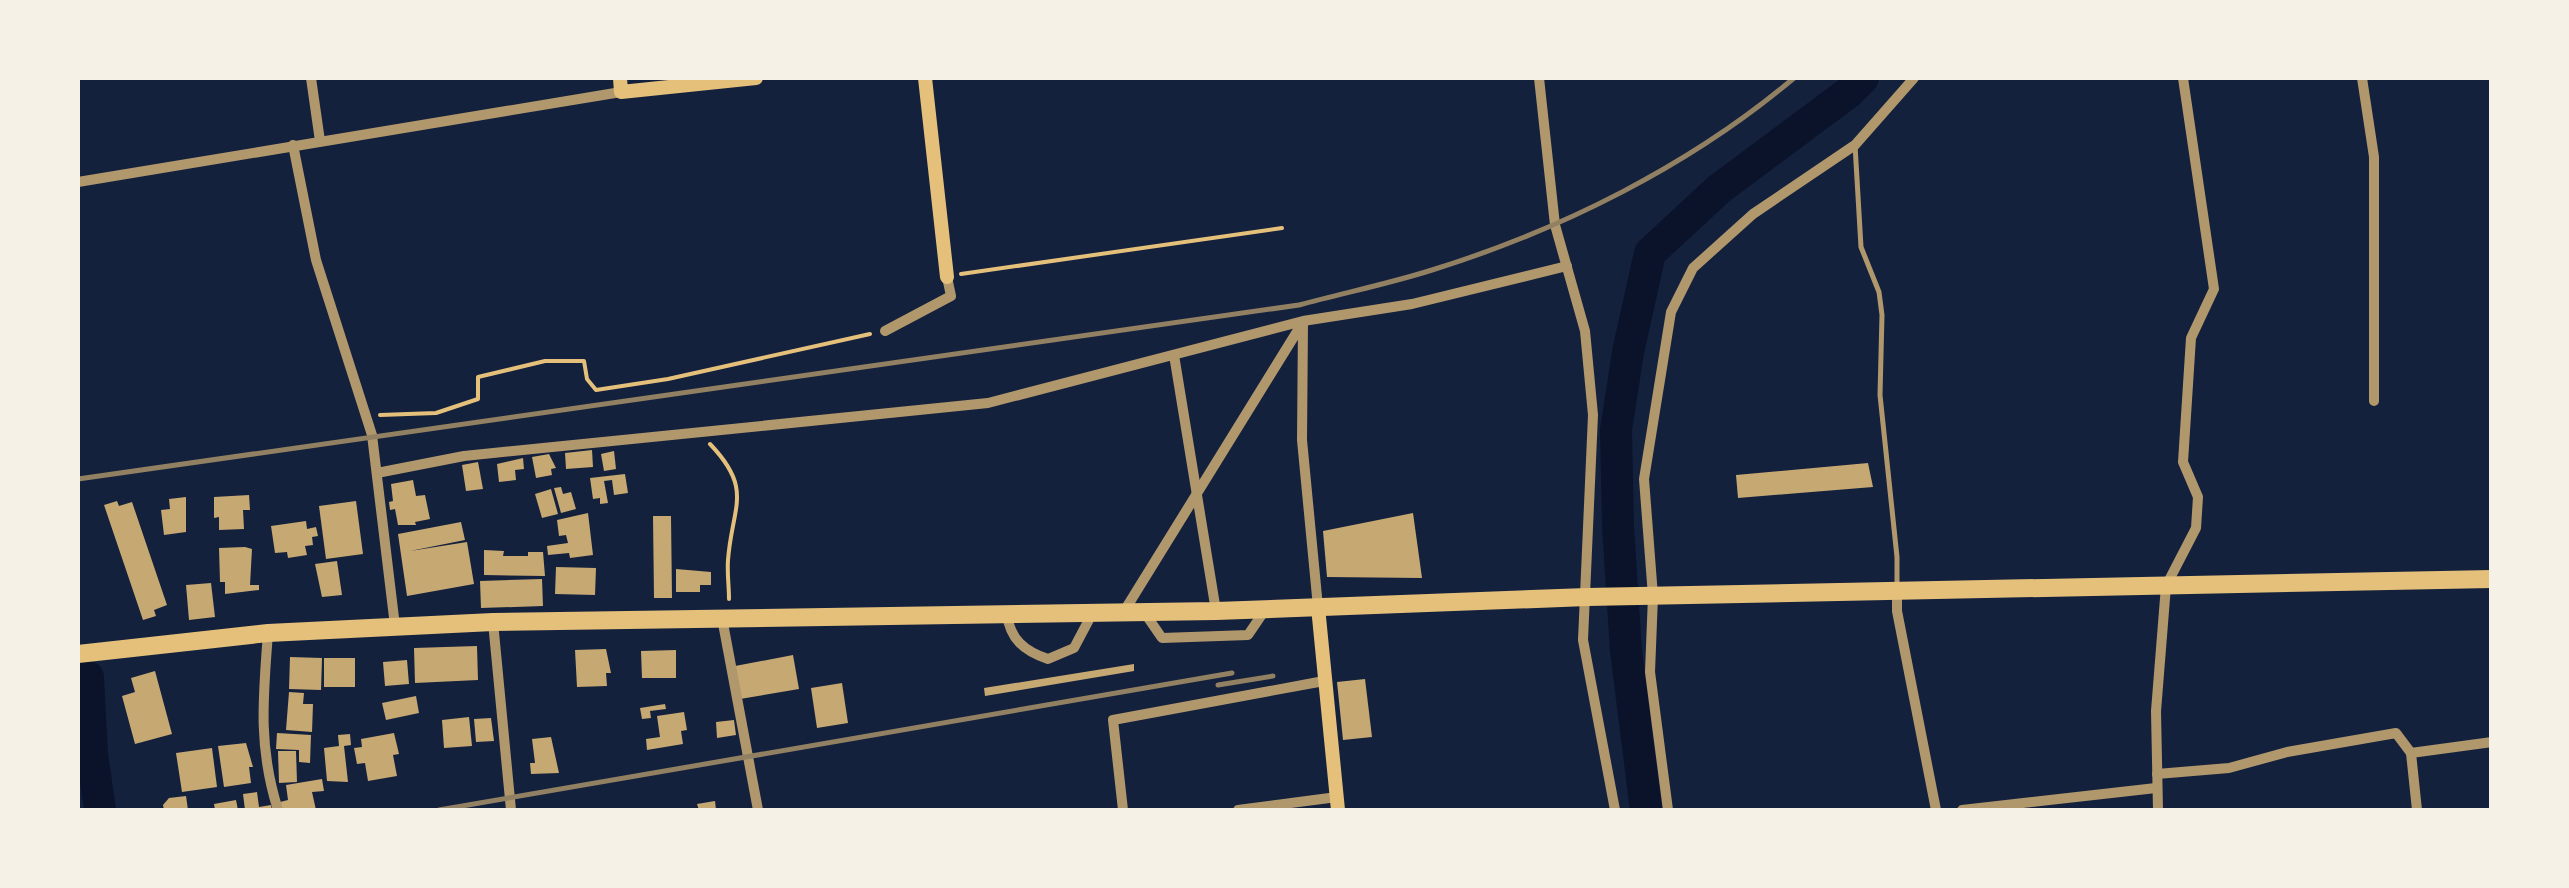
<svg xmlns="http://www.w3.org/2000/svg" width="2569" height="888" font-family="Mulish,sans-serif">
<style>
.lines{fill:none;stroke-linecap:round;stroke-linejoin:round}
.river{stroke:#0b132b;stroke-width:32}
.building{fill:#c6a872}
.path{stroke:#e5c07b;stroke-width:4}
.service{stroke:#b1986c;stroke-width:5}
.minor{stroke:#b1986c;stroke-width:10}
.secondary{stroke:#e5c07b;stroke-width:14}
.trunk{stroke:#e5c07b;stroke-width:18}
.rail{stroke:#918062;stroke-width:5}
</style>
<rect width="100%" height="100%" fill="#14213d"/>
<g class="lines">
<g class="river">
<path d="M 88,677 L 92,754 L 100,810"/>
<path d="M 1646,810 L 1626,651 L 1618,527 L 1616,430 L 1628,352 L 1650,253 L 1719,189 L 1848,93 L 1863,78"/>
</g>
</g>
<g class="building">
<path d="M 592,450 L 593,467 L 566,469 L 565,453 Z"/>
<path d="M 614,451 L 616,469 L 604,471 L 601,454 Z"/>
<path d="M 549,454 L 556,468 L 551,469 L 552,475 L 536,478 L 532,457 Z"/>
<path d="M 523,458 L 524,469 L 515,470 L 516,480 L 499,482 L 497,464 Z"/>
<path d="M 478,462 L 483,489 L 466,491 L 462,465 Z"/>
<path d="M 1868,463 L 1873,487 L 1738,498 L 1736,475 Z"/>
<path d="M 625,474 L 628,493 L 614,495 L 612,480 L 604,481 L 608,503 L 600,504 L 600,498 L 593,499 L 590,478 Z"/>
<path d="M 413,480 L 416,496 L 425,495 L 430,519 L 415,522 L 416,525 L 398,525 L 395,509 L 390,510 L 389,502 L 393,501 L 391,484 Z"/>
<path d="M 561,487 L 563,494 L 571,492 L 576,509 L 561,513 L 554,488 Z"/>
<path d="M 551,489 L 558,514 L 542,518 L 535,494 Z"/>
<path d="M 249,495 L 250,510 L 243,510 L 244,529 L 219,530 L 219,517 L 214,518 L 214,497 Z"/>
<path d="M 186,497 L 186,532 L 164,535 L 161,510 L 170,509 L 169,499 Z"/>
<path d="M 117,501 L 119,506 L 132,502 L 167,605 L 154,610 L 156,616 L 143,620 L 104,505 Z"/>
<path d="M 356,501 L 363,554 L 326,559 L 319,506 Z"/>
<path d="M 588,513 L 593,555 L 570,558 L 569,553 L 548,555 L 547,546 L 568,543 L 566,535 L 559,536 L 557,520 Z"/>
<path d="M 1413,513 L 1422,578 L 1327,577 L 1323,531 Z"/>
<path d="M 653,516 L 671,516 L 672,598 L 654,598 Z"/>
<path d="M 306,521 L 307,529 L 316,527 L 318,536 L 312,537 L 313,545 L 305,546 L 307,555 L 288,558 L 287,552 L 275,553 L 271,526 Z"/>
<path d="M 461,522 L 465,540 L 410,551 L 467,542 L 474,584 L 407,596 L 398,534 Z"/>
<path d="M 245,547 L 252,549 L 250,585 L 259,585 L 259,590 L 225,594 L 225,582 L 220,582 L 219,548 Z"/>
<path d="M 484,550 L 504,551 L 503,556 L 528,556 L 528,552 L 543,552 L 545,576 L 484,575 Z"/>
<path d="M 337,561 L 342,595 L 322,597 L 315,564 Z"/>
<path d="M 556,567 L 596,568 L 595,595 L 555,594 Z"/>
<path d="M 676,569 L 711,572 L 711,585 L 700,585 L 700,592 L 676,592 Z"/>
<path d="M 542,579 L 543,606 L 481,608 L 480,581 Z"/>
<path d="M 211,583 L 215,617 L 189,620 L 186,585 Z"/>
<path d="M 477,646 L 478,680 L 415,683 L 414,648 Z"/>
<path d="M 606,649 L 611,673 L 606,673 L 607,686 L 577,687 L 575,650 Z"/>
<path d="M 676,650 L 676,678 L 642,678 L 641,651 Z"/>
<path d="M 793,655 L 799,689 L 740,699 L 735,666 Z"/>
<path d="M 290,657 L 322,658 L 321,690 L 289,689 Z"/>
<rect x="324" y="658" width="31" height="29"/>
<path d="M 407,660 L 409,684 L 385,686 L 383,662 Z"/>
<path d="M 1134,664 L 1134,671 L 985,696 L 984,688 Z"/>
<path d="M 155,671 L 172,734 L 135,744 L 122,696 L 135,692 L 131,678 Z"/>
<path d="M 1365,679 L 1372,737 L 1343,740 L 1337,682 Z"/>
<path d="M 842,683 L 848,723 L 817,728 L 811,688 Z"/>
<path d="M 289,692 L 304,693 L 303,704 L 313,704 L 312,732 L 286,730 Z"/>
<path d="M 416,696 L 419,713 L 386,720 L 382,703 Z"/>
<path d="M 665,704 L 666,709 L 650,711 L 651,718 L 642,719 L 640,708 Z"/>
<path d="M 684,712 L 687,730 L 681,731 L 683,744 L 647,750 L 646,739 L 660,737 L 657,716 Z"/>
<path d="M 469,717 L 472,746 L 444,748 L 442,720 Z"/>
<path d="M 491,718 L 494,741 L 476,742 L 474,719 Z"/>
<path d="M 734,720 L 736,735 L 717,738 L 716,722 Z"/>
<path d="M 277,733 L 311,735 L 310,763 L 299,762 L 299,750 L 276,749 Z"/>
<path d="M 394,733 L 399,754 L 393,755 L 397,776 L 368,781 L 365,763 L 357,764 L 354,748 L 362,747 L 361,739 Z"/>
<path d="M 350,734 L 351,745 L 344,746 L 348,782 L 327,781 L 324,748 L 339,746 L 338,735 Z"/>
<path d="M 551,737 L 559,773 L 531,774 L 530,763 L 535,763 L 532,739 Z"/>
<path d="M 246,743 L 253,767 L 249,767 L 251,783 L 224,787 L 218,746 Z"/>
<path d="M 212,748 L 217,787 L 182,792 L 176,753 Z"/>
<path d="M 278,751 L 296,751 L 297,782 L 279,783 Z"/>
<path d="M 322,779 L 324,791 L 312,792 L 316,810 L 282,810 L 280,802 L 288,800 L 286,785 Z"/>
<path d="M 257,792 L 259,807 L 271,805 L 272,810 L 245,810 L 243,794 Z"/>
<path d="M 186,796 L 188,810 L 164,810 L 163,805 L 169,798 Z"/>
<path d="M 236,800 L 238,810 L 215,810 L 214,804 Z"/>
<path d="M 715,801 L 716,810 L 699,810 L 697,804 Z"/>
</g>
<g class="lines">
<g class="path">
<path d="M 961,274 L 1282,228"/>
<path d="M 380,415 L 436,413 L 478,399 L 478,377 L 545,361 L 584,361 L 587,379 L 596,390 L 668,379 L 870,334"/>
<path d="M 710,444 C 754,490 732,506 728,560 C 727,573 729,586 729,599"/>
</g>
<path class="service" d="M 1855,145 L 1861,247 L 1879,292 L 1882,315 L 1880,395 L 1897,557 L 1897,588"/>
<g class="minor">
<path d="M 311,78 L 320,141"/>
<path d="M 1539,78 L 1555,225 L 1585,331 L 1593,415 L 1583,640 L 1615,810"/>
<path d="M 2362,78 L 2374,157 L 2374,401"/>
<path d="M 293,145 L 316,260 L 372,435 L 395,626"/>
<path d="M 78,182 L 621,92"/>
<path d="M 1303,322 L 1302,440 L 1318,607"/>
<path d="M 885,331 L 951,296 L 947,277"/>
<path d="M 1174,355 L 1216,611"/>
<path d="M 377,473 L 464,456 L 988,403 L 1303,321 L 1412,304 L 1567,266"/>
<path d="M 1897,591 L 1897,611 L 1936,810"/>
<path d="M 1144,612 L 1162,638 L 1248,635 L 1265,610"/>
<path d="M 1123,613 L 1303,322"/>
<path d="M 1007,614 C 1010,639 1024,651 1048,659 L 1074,648 L 1092,614"/>
<path d="M 722,618 L 758,810"/>
<path d="M 493,622 L 511,810"/>
<path d="M 268,633 C 263,698 258,747 278,810"/>
<path d="M 2157,774 L 2229,768 L 2287,752 L 2396,733 L 2411,753"/>
<path d="M 1123,810 L 1113,720 L 1324,681"/>
<path d="M 1238,810 L 1337,797"/>
<path d="M 1668,810 L 1650,672 L 1653,596 L 1644,479 L 1671,312 L 1693,268 L 1753,214 L 1855,145 L 1914,78"/>
<path d="M 1962,810 L 2156,788"/>
<path d="M 2158,810 L 2156,711 L 2166,586 L 2196,528 L 2198,497 L 2183,462 L 2191,338 L 2214,289 L 2183,78"/>
<path d="M 2417,810 L 2411,753 L 2492,742"/>
</g>
<g class="secondary">
<path d="M 620,78 L 621,92 L 756,78"/>
<path d="M 925,78 L 947,277"/>
<path d="M 1318,607 L 1338,810"/>
</g>
<path class="trunk" d="M 78,654 L 268,633 L 493,622 L 1216,611 L 1587,597 L 2492,579"/>
<g class="rail">
<path d="M 78,479 L 1299,305 C 1343,293 1388,284 1432,270 C 1561,230 1691,165 1794,78"/>
<path d="M 1218,685 L 1273,676"/>
<path d="M 439,810 L 1232,673"/>
</g>
</g>
<rect width="2569" height="888" fill="none" stroke="#f6f1e7" stroke-width="160"/>
</svg>
